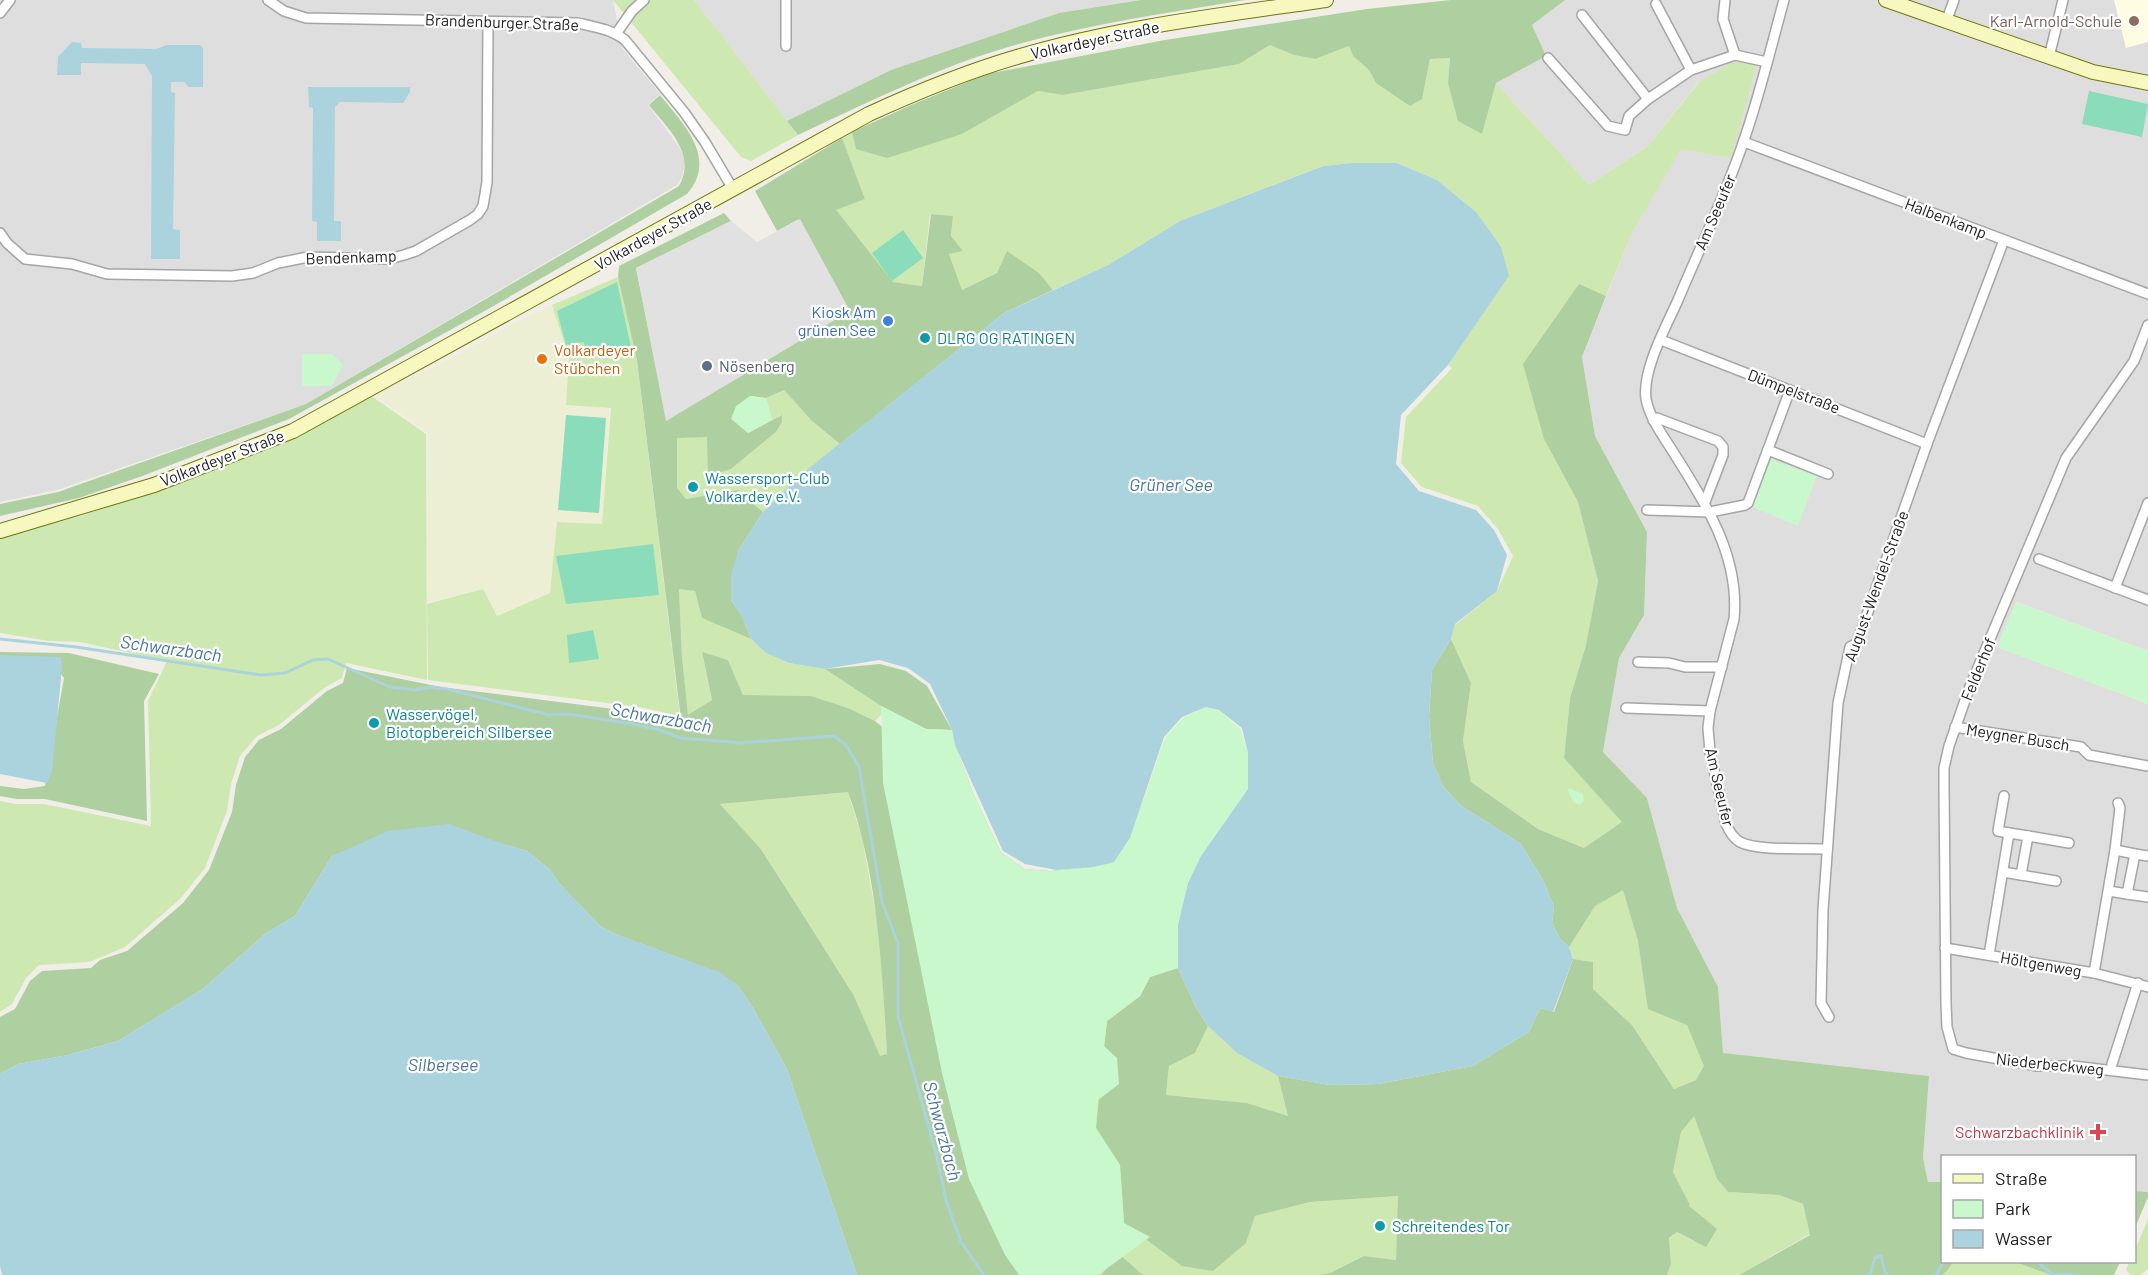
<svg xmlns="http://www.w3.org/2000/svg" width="2148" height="1275" font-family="Barlow,sans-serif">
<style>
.residential{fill:#dfdede}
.education{fill:#fefde4}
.farmland{fill:#edefd5}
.grass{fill:#cee8b1}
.forest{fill:#aecf9f;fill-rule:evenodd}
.park{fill:#c8f8cb}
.pitch{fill:#8adcba}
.parking{fill:#e1e1e1}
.water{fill:#abd3dd}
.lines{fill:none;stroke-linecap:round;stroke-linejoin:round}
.stream{stroke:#abd3dd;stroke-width:3}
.street-casing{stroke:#a5a5a5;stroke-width:12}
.secondary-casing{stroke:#6e7709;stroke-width:16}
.street{stroke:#fff;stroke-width:9}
.secondary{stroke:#f6f8c0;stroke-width:14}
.education-dot{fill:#8d6e63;stroke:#fff;stroke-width:2}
.shop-dot{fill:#3f7fe0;stroke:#fff;stroke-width:2}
.culture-dot{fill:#0f9aa8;stroke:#fff;stroke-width:2}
.food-dot{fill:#e8710a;stroke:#fff;stroke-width:2}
.service-dot{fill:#5c6f8a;stroke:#fff;stroke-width:2}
.health-dot{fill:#e0444e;stroke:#fff;stroke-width:2}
.labels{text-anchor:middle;stroke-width:4.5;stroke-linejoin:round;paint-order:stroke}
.education-label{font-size:16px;fill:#785e54;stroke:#fff;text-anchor:end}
.street-label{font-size:16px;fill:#212121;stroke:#fff}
.shop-label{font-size:16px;fill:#366cbe;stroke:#fff;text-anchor:end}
.culture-label{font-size:16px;fill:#0d838f;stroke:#fff;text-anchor:start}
.food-label{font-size:16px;fill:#c56008;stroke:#fff;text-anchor:start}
.service-label{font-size:16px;fill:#4e5e75;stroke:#fff;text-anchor:start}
.health-label{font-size:16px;fill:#be3a42;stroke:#fff;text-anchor:end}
.water-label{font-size:18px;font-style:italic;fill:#4a779e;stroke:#fff}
</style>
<rect width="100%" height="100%" fill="#f1eee8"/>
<g class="residential">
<path d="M 0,0 L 613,0 L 623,49 L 660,94 L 648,105 L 680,148 L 685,163 L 682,177 L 677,185 L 306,404 L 57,490 L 0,502 Z"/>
<path d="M 694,0 L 1141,0 L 1059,13 L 891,70 L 787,121 Z"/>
<path d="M 1565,0 L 2148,0 L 2148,651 L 2017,602 L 1997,647 L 2148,704 L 2148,1192 L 2135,1191 L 2134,1156 L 1942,1156 L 1942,1182 L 1928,1182 L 1923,1158 L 1929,1076 L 1723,1053 L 1718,987 L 1677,908 L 1647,798 L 1603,752 L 1619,658 L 1644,615 L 1647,532 L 1595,436 L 1582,357 L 1632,233 L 1681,148 L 1699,81 L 1648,146 L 1589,185 L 1496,83 L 1546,56 L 1532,25 Z"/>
</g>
<path class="education" d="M 2114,0 L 2148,0 L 2148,42 L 2126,48 Z"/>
<path class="farmland" d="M 552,305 L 569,357 L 569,405 L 610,408 L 602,524 L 558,522 L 551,592 L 496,616 L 483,589 L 427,603 L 428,433 L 372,394 L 432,368 L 522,319 Z"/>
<g class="grass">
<path d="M 613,0 L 694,0 L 798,135 L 751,161 L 741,157 Z"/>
<path d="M 1270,45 L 1294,55 L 1315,59 L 1349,46 L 1353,56 L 1369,70 L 1376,83 L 1422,99 L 1430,59 L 1450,58 L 1448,83 L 1482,133 L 1496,83 L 1589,185 L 1648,146 L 1699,82 L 1735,61 L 1757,64 L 1731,158 L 1681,149 L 1632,233 L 1606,296 L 1578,284 L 1544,439 L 1578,502 L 1598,581 L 1586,645 L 1570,698 L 1564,758 L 1623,822 L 1584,848 L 1538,829 L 1471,782 L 1463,741 L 1471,683 L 1451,639 L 1455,625 L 1497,591 L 1513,556 L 1498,529 L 1478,506 L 1422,487 L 1401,463 L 1406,417 L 1452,368 L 1448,365 L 1509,276 L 1476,212 L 1437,180 L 1397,163 L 1352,163 L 1322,166 L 1180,221 L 1108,265 L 1053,290 L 1039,273 L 997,273 L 962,290 L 949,254 L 963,251 L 951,236 L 953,216 L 930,214 L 922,286 L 893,282 L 835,210 L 865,199 L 842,138 L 852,132 L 856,149 L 962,134 L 1038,91 L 1063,95 L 1239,64 Z"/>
<path d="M 618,277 L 637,360 L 680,716 L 639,707 L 428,680 L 427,604 L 483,589 L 497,616 L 550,593 L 557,522 L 602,524 L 611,408 L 566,405 L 569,357 L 552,305 Z"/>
<path d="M 784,390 L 812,421 L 840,444 L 799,476 L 763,512 L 737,490 L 686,499 L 677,488 L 677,438 L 707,436 L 731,469 L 776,432 L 782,422 L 781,415 L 772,420 L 766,398 Z"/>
<path d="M 370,395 L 426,434 L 427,680 L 346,663 L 342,678 L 324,688 L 279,725 L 257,736 L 240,756 L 231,784 L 227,811 L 205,868 L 180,899 L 125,947 L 89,962 L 39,965 L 26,978 L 12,1004 L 0,1012 L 0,801 L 16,804 L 44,804 L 151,826 L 148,701 L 167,661 L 80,642 L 49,641 L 0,633 L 0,537 L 84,515 L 260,450 Z"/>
<path d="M 679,588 L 695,591 L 702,618 L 751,639 L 766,653 L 789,663 L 825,669 L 881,706 L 881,715 L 875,721 L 848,708 L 811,696 L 743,695 L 728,660 L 702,653 L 712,700 L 688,716 L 682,657 Z"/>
<path d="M 1240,729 L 1163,894 L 1178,968 L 1150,977 L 1107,1021 L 1246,1243 L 1255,1216 L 1310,1202 L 1399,1196 L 1396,1260 L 1364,1256 L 1330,1273 L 1319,1275 L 1143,1275 L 1119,1254 L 1101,1275 L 1019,1275 L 998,1228 L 1064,937 Z"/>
<path d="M 848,792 L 862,838 L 880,936 L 887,1054 L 879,1057 L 854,996 L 805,918 L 760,848 L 720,804 Z"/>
<path d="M 1623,889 L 1638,941 L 1687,1025 L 1705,1066 L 1696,1080 L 1674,1089 L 1632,1025 L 1593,989 L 1593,962 L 1573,959 L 1569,947 L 1595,906 Z"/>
<path d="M 1208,1026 L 1237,1053 L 1278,1076 L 1288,1116 L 1247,1103 L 1166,1095 L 1169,1066 L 1195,1053 Z"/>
<path d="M 1694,1115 L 1717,1179 L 1728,1192 L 1779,1195 L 1803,1204 L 1810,1234 L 1739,1275 L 1667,1275 L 1671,1262 L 1669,1239 L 1677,1232 L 1693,1241 L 1689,1206 L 1690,1205 L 1673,1172 L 1681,1132 Z"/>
<path d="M 2148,1219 L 2148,1269 L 2140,1275 L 2131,1275 L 2126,1270 L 2129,1262 L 2134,1262 L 2135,1250 Z"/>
<path d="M 1953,1262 L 2015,1262 L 2051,1275 L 1942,1275 L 1947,1271 Z"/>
</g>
<g class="forest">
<path d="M 1141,0 L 1245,0 C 1149,16 1052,29 960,63 C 905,84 851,110 798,135 L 787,121 L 891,70 L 1059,13 Z"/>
<path d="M 1451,0 L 1565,0 L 1532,25 L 1546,56 L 1496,83 L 1482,134 L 1458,121 L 1448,83 L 1450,58 L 1430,59 L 1422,99 L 1410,106 L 1376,83 L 1369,70 L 1353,56 L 1349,46 L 1315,59 L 1294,55 L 1270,45 L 1239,64 L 1063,95 L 1038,91 L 962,134 L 887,158 L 856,149 L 852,132 L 911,105 L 987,74 L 1165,40 L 1367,9 Z"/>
<path d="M 660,95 C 684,125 718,158 687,194 L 490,308 L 289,419 L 145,475 L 79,498 L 0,516 L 0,504 L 58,492 L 306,404 L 679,186 C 697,154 668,129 649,105 Z"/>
<path d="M 842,138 L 865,199 L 836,210 L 893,282 L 922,286 L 931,214 L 953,216 L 951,236 L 963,251 L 949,254 L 962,290 L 997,273 L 1007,251 L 1039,273 L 1053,290 L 1004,313 L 840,444 L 812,421 L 784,390 L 766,398 L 750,396 L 748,433 L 782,415 L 782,422 L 776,432 L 731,469 L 708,476 L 707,437 L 677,438 L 677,488 L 686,499 L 737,490 L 763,512 L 738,551 L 731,600 L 742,616 L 751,639 L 702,618 L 695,591 L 679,589 L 682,657 L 688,715 L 712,700 L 702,652 L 728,660 L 743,695 L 811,696 L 848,708 L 875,721 L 914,752 L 955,745 L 973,793 L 1001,853 L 1025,869 L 1050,871 L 1093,867 L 1114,862 L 998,1228 L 1019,1275 L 857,1275 L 786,1067 L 750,1003 L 738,986 L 720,973 L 615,934 L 600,926 L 559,883 L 550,870 L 527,851 L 506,845 L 332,856 L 295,916 L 265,934 L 203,989 L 118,1041 L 68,1055 L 18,1064 L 0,1074 L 0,1017 L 15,1009 L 30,981 L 42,971 L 91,968 L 100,960 L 127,951 L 183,903 L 209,870 L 232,812 L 236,785 L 245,757 L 259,740 L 281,729 L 327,691 L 343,683 L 347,668 L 441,687 L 637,712 L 678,721 L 680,711 L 637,360 L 618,277 L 619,266 L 724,213 L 731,221 L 636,268 L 667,421 L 799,219 L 777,231 L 755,191 ZM 848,792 C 878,874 882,968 887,1054 L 880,1056 L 854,996 L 805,918 L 760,848 L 720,804 Z"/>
<path d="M 1579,284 L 1606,296 L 1582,357 L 1595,436 L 1647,532 L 1644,615 L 1619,658 L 1603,752 L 1647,798 L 1677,908 L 1718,987 L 1723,1053 L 1929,1076 L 1923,1158 L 1928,1182 L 1942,1182 L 1942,1262 L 1953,1262 L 1947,1271 L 1942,1275 L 1739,1275 L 1810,1235 L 1803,1204 L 1779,1195 L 1728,1192 L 1717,1179 L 1694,1116 L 1681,1132 L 1673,1172 L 1690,1205 L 1689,1206 L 1717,1229 L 1706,1247 L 1677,1232 L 1669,1238 L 1671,1263 L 1667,1275 L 1319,1275 L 1330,1273 L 1364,1256 L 1396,1260 L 1398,1196 L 1310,1202 L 1255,1216 L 1246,1243 L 1213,1271 L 1182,1266 L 1124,1223 L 1120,1165 L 1096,1128 L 1107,1021 L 1140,996 L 1150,977 L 1178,968 L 1196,1008 L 1208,1026 L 1195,1053 L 1169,1066 L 1166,1095 L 1247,1103 L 1288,1116 L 1278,1076 L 1330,1085 L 1378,1084 L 1473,1066 L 1529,1032 L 1540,1008 L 1554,1012 L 1573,959 L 1593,962 L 1593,989 L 1632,1025 L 1674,1089 L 1696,1080 L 1704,1066 L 1687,1025 L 1648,1009 L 1638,941 L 1623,890 L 1595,906 L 1569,947 L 1560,939 L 1552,923 L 1554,907 L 1544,882 L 1521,844 L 1460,805 L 1443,786 L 1433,763 L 1429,716 L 1432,670 L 1451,639 L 1471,683 L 1463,741 L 1471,782 L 1538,829 L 1584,848 L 1622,822 L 1564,758 L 1570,698 L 1586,645 L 1598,581 L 1578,502 L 1544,439 L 1523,364 Z"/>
<path d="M 0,652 L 69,653 L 159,674 L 144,701 L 147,821 L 45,799 L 17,799 L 0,796 L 0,786 L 24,789 L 45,786 L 64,678 L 55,665 L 0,665 Z"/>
<path d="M 880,664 L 906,671 L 927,686 L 952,730 L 926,729 L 881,706 L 825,669 Z"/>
<path d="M 2134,1191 L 2148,1192 L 2148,1197 L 2135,1228 Z"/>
<path d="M 1119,1254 L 1143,1275 L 1101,1275 Z"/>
<path d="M 2015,1262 L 2120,1262 L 2114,1275 L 2051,1275 Z"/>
</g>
<g class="park">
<path d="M 302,354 L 332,354 L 343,365 L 332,386 L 302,386 Z"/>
<path d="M 750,396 L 766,398 L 772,420 L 748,433 L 731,419 L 736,406 Z"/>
<path d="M 1770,459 L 1817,476 L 1798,526 L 1752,507 Z"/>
<path d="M 2016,602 L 2148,651 L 2148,704 L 1997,647 Z"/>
<path d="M 881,706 L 926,729 L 952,730 L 955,745 L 973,793 L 1001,853 L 1025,869 L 1050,871 L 1093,867 L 1114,862 L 1130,838 L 1165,738 L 1183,718 L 1206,707 L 1220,711 L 1240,729 L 1248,753 L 1248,789 L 1201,856 L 1188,883 L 1178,925 L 1178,968 L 1150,977 L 1140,996 L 1107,1021 L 1104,1046 L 1117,1058 L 1119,1084 L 1098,1100 L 1096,1128 L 1120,1165 L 1124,1223 L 1150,1237 L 1098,1275 L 1019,1275 L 1005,1255 L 969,1179 L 942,1073 L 883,783 Z"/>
<path d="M 1569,788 L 1583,794 L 1584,800 L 1580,805 L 1573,802 L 1568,791 Z"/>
</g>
<g class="pitch">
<path d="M 2089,91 L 2148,104 L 2142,137 L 2082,124 Z"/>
<path d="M 903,230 L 923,258 L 892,281 L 872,253 Z"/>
<path d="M 617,282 L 631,348 L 587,358 L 584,342 L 566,345 L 557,311 Z"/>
<path d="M 566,415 L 606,418 L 599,513 L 558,510 Z"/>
<path d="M 653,544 L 659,595 L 566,604 L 556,556 Z"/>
<path d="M 593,630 L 599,659 L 569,663 L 567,635 Z"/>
</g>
<path class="parking" d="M 800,219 L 850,311 L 666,421 L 636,268 L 731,221 L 757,242 Z"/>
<g class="water">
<path d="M 72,42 L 81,43 L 82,48 L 157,49 L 166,45 L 200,45 L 203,48 L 203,87 L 189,87 L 184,82 L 171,82 L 171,92 L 175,93 L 173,229 L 180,230 L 180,259 L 151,259 L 152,76 L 145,64 L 81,63 L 81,75 L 57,75 L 58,57 Z"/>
<path d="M 308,87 L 410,87 L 410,92 L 403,103 L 340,102 L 335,107 L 334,221 L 341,221 L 341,241 L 317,241 L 317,222 L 312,221 L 313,108 L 309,107 Z"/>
<path d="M 1352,163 L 1397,163 L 1437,180 L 1476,212 L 1501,247 L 1509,276 L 1448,365 L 1401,415 L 1396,464 L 1419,491 L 1476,510 L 1494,530 L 1507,555 L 1497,591 L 1455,624 L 1451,639 L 1432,670 L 1429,716 L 1433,763 L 1443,786 L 1460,805 L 1521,844 L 1544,882 L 1554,907 L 1552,923 L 1560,939 L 1569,947 L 1573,959 L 1553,1012 L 1540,1008 L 1529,1032 L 1473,1066 L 1378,1084 L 1330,1085 L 1278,1076 L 1237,1053 L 1208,1026 L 1196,1008 L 1178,968 L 1178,925 L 1188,883 L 1201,856 L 1248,789 L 1248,753 L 1242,728 L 1219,710 L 1206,707 L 1182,717 L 1164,737 L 1130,838 L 1114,862 L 1093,867 L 1056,870 L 1025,864 L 1003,851 L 955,745 L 952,730 L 930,684 L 908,668 L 879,660 L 825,669 L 789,663 L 766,653 L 751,639 L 742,616 L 731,600 L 731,575 L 738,551 L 763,512 L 799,476 L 1004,313 L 1108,265 L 1180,221 L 1323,166 Z"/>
<path d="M 0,655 L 61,657 L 62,668 L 52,771 L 47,783 L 0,774 Z"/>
<path d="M 449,824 L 506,845 L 527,851 L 550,870 L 559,883 L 600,926 L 615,934 L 721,973 L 738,986 L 750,1003 L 786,1067 L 857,1275 L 2,1275 L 0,1266 L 0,1074 L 18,1064 L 68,1055 L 118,1041 L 203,989 L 265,934 L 295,916 L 332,856 L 388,831 Z"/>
</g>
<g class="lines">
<g class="stream">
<path d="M 0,639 L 76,647 L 261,675 L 285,673 L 313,660 L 328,659 L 390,687 L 415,690 L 430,687 L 447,689 L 549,715 L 568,714 L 632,724 L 660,730 L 680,738 L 741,743 L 834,736 L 846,745 L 859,767 L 882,902 L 898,943 L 898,1016 L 937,1157 L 946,1200 L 961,1242 L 984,1275"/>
<path d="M 2037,1262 L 2053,1274 L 2077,1275"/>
<path d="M 1870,1275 L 1875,1258 L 1881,1256 L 1885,1272 L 1888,1275"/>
<path d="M 1935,1275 L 1937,1274 L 1943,1262"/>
</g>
<defs>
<g id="street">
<path d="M 268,0 L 284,11 L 306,18 L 578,23 C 595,27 611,29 625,40 L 684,112 L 705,142 L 733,189"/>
<path d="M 786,0 L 786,46"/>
<path d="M 1725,0 L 1723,19 L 1735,55"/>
<path d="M 1784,0 C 1771,47 1760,94 1744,140 C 1726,195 1700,247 1678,300 C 1666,327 1642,370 1646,399 C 1650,420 1665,438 1675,455 C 1707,505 1740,558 1734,619 L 1710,711 L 1708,728 L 1710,752 L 1726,824 C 1729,831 1733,838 1740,842 C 1756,851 1807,848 1827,849"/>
<path d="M 1656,4 L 1691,70"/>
<path d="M 0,13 L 10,0"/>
<path d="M 1582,15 L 1648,99"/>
<path d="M 1946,22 L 1954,0"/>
<path d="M 616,34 L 632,11 L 644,0"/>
<path d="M 2049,57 L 2063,0"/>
<path d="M 1548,58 L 1608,126 L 1625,130 L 1629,116 L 1648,99 L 1691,70 L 1735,55 L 1767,62"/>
<path d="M 1744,142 L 2148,294"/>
<path d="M 0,233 L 7,243 L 25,259 L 72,264 L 107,274 L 232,276 L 253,273 L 278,263 L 308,257 L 389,259 L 404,255 L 416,251 L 470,220 L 478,214 L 483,206 L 487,182 L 488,22"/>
<path d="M 2148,325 L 2134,361 L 2066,458 L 1969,689 L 1949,746 L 1944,768 L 1944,787 L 1946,1004 L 1947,1027 L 1953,1049 L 1966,1053 L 2037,1066 L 2073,1066 L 2148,1075"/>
<path d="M 1661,340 L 1927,444"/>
<path d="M 1653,420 L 1657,418 L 1718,441 L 1723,447 L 1723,455 L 1705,502"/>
<path d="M 1768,450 L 1828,474"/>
<path d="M 1647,510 L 1710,512 L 1745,505 L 1748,503 L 1790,390"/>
<path d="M 2039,559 L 2148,600"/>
<path d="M 2115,588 L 2148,503"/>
<path d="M 1638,662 L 1669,663 L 1685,667 L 1722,667"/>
<path d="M 1626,708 L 1710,711"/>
<path d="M 1955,727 L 2081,747 L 2089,755 L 2148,766"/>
<path d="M 2004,796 L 1998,831 L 2009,833"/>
<path d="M 2028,836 L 2069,843"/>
<path d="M 2115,850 L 2120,808 L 2118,803"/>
<path d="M 2135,854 L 2148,856"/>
<path d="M 2021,875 L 2056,881"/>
<path d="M 2127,894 L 2148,897"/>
<path d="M 1945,948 L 2094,973 L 2148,987"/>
<path d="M 1989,955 L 2009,833 L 2028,836 L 2021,875 L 2003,872"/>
<path d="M 2094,973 L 2115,850 L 2135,854 L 2127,894 L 2109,891"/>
<path d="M 1829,1017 L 1821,1003 L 1823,910 L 1838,703 L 1850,647 L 1857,643 L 1927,444 L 2004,240"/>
<path d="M 2112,1064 L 2138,983"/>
</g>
<g id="secondary">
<path d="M 1886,0 L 2093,72 L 2148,83"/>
<path d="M 0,531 L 154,485 L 293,431 L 869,114 C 917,92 966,72 1017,57 C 1118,27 1223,15 1326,0"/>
</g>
</defs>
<use href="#street" class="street-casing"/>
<use href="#secondary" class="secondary-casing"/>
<use href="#street" class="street"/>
<use href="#secondary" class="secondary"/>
</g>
<circle class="education-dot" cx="2134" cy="21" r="6"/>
<circle class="shop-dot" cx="888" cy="321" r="6"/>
<g class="culture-dot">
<circle cx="925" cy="338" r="6"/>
<circle cx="693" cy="487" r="6"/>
<circle cx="374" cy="723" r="6"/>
<circle cx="1380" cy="1226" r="6"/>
</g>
<circle class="food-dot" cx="542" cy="359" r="6"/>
<circle class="service-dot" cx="707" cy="366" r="6"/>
<path class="health-dot" d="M2095 1123h6v6h6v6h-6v6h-6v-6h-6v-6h6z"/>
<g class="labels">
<g class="education-label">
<text x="2122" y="27">Karl-Arnold-Schule</text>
</g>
<g class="street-label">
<text transform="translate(502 22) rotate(2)" y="6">Brandenburger Straße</text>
<text transform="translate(1095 40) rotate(-12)" y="6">Volkardeyer Straße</text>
<text transform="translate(1715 212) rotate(-67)" y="6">Am Seeufer</text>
<text transform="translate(1946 218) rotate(21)" y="6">Halbenkamp</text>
<text transform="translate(653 234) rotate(-29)" y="6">Volkardeyer Straße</text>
<text transform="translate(351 257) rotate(-2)" y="6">Bendenkamp</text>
<text transform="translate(1794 391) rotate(21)" y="6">Dümpelstraße</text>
<text transform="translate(222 458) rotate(-21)" y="6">Volkardeyer Straße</text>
<text transform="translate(1876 586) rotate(-70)" y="6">August-Wendel-Straße</text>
<text transform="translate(1978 669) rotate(-68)" y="6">Felderhof</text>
<text transform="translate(2018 737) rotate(9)" y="6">Meygner Busch</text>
<text transform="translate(1720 787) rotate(77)" y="6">Am Seeufer</text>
<text transform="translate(2041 964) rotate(10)" y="6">Höltgenweg</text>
<text transform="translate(2050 1064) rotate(6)" y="6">Niederbeckweg</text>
</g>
<g class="shop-label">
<text x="876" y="318">Kiosk Am<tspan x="876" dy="18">grünen See</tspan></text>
</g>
<g class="culture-label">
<text x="937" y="344">DLRG OG RATINGEN</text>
<text x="705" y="484">Wassersport-Club<tspan x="705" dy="18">Volkardey e.V.</tspan></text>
<text x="386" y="720">Wasservögel,<tspan x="386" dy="18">Biotopbereich Silbersee</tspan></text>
<text x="1392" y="1232">Schreitendes Tor</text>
</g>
<g class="food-label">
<text x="554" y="356">Volkardeyer<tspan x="554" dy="18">Stübchen</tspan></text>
</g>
<g class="service-label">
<text x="719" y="372">Nösenberg</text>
</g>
<g class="health-label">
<text x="2084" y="1138">Schwarzbachklinik</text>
</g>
<g class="water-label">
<text x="1171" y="491">Grüner See</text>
<text transform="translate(171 649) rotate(8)" y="6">Schwarzbach</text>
<text transform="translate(661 718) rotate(10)" y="6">Schwarzbach</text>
<text x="443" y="1071">Silbersee</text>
<text transform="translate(942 1131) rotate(75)" y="6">Schwarzbach</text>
</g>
</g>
<rect x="1941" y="1155" width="195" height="108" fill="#ffffff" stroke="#a6a6a6" stroke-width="1.5"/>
<rect x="1953" y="1174" width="30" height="9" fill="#f6f8c0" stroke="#a6a6a6" stroke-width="1.5"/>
<text x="1995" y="1185" font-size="18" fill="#212121">Straße</text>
<rect x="1953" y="1200" width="30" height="18" fill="#c8f8cb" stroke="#a6a6a6" stroke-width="1.5"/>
<text x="1995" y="1215" font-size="18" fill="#212121">Park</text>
<rect x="1953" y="1230" width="30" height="18" fill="#abd3dd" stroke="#a6a6a6" stroke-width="1.5"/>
<text x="1995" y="1245" font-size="18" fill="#212121">Wasser</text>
</svg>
